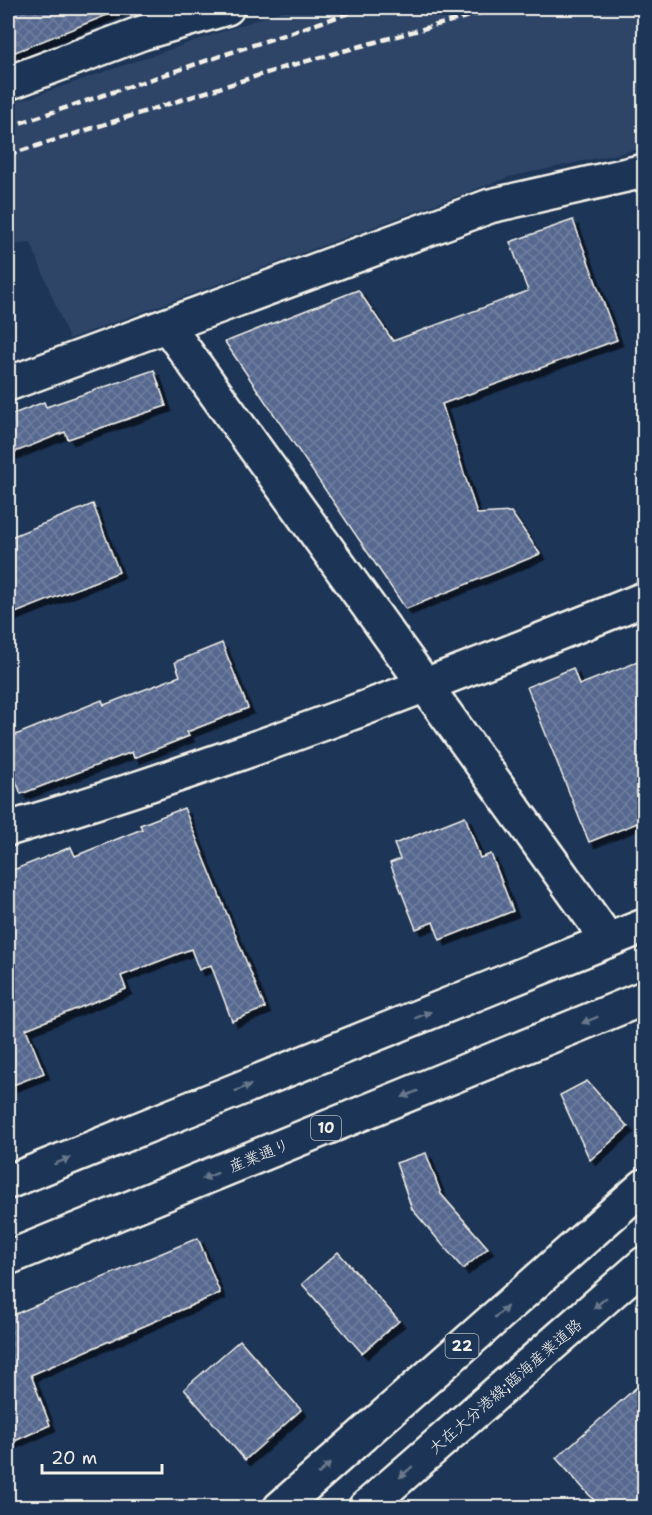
<svg xmlns="http://www.w3.org/2000/svg" width="652" height="1515" font-family="'Shantell Sans','Klee One',sans-serif">
<style>
.built{fill:#2e4468}
.building{fill:url(#building-cross-hatch);stroke:#f4f1e8;stroke-width:1.5;filter:url(#shadow)}
.lines{fill:none;stroke-linecap:round;stroke-linejoin:round}
.minor-casing{stroke:#f4f1e8;stroke-width:38}
.tertiary-casing{stroke:#f4f1e8;stroke-width:38}
.primary-casing{stroke:#f4f1e8;stroke-width:38}
.trunk-casing{stroke:#f4f1e8;stroke-width:38}
.minor{stroke:#1d3557;stroke-width:33}
.tertiary{stroke:#1d3557;stroke-width:33}
.primary{stroke:#1d3557;stroke-width:33}
.trunk{stroke:#1d3557;stroke-width:33}
.rail{stroke:#f4f1e8;stroke-width:4.5;stroke-dasharray:9 4.5;stroke-linecap:butt}
.oneway{fill:#68778a}
.labels{text-anchor:middle;stroke-width:4.5;stroke-linejoin:round;paint-order:stroke}
.shield{fill:#1d3557;stroke:#b4b9bc;stroke-width:1.5}
.shield-label{font-size:15px;font-weight:bold;fill:#f4f1e8}
.street-label{font-size:16px;fill:#f4f1e8;stroke:#1d3557}
</style>
<defs>
<pattern id="building-cross-hatch" width="8" height="8" patternUnits="userSpaceOnUse" patternTransform="scale(1.5)"><rect width="8" height="8" fill="#56688f"/><path d="M0 0l8 8M0 8l8-8" fill="none" stroke="#6f7e9f"/></pattern>
<filter id="shadow"><feDropShadow dx="5.5" dy="5.5" stdDeviation="0" flood-color="#0009"/></filter>
</defs>
<rect width="100%" height="100%" fill="#1d3557"/>
<filter id="ink" filterUnits="userSpaceOnUse"><feTurbulence type="fractalNoise" baseFrequency=".0167" numOctaves="2"/><feDisplacementMap in="SourceGraphic" scale="12" xChannelSelector="R" yChannelSelector="G"/><feConvolveMatrix kernelMatrix="1 2 1 2 8 2 1 2 1" color-interpolation-filters="sRGB"/></filter>
<g filter="url(#ink)">
<path class="built" d="M 291,8 L 644,8 L 644,148 L 509,177 L 69,339 L 31,243 L 8,245 L 8,105 Z"/>
<g class="building">
<path d="M 8,8 L 121,8 L 122,9 L 8,55 Z"/>
<path d="M 573,220 L 617,340 L 442,404 L 477,514 L 511,512 L 540,554 L 406,609 L 225,342 L 358,290 L 393,341 L 528,291 L 510,242 Z"/>
<path d="M 154,370 L 166,406 L 68,439 L 65,432 L 8,455 L 8,416 L 44,402 L 46,407 Z"/>
<path d="M 93,504 L 119,572 L 8,616 L 8,538 Z"/>
<path d="M 222,643 L 248,708 L 187,732 L 189,736 L 134,758 L 132,752 L 21,794 L 8,760 L 8,738 L 102,700 L 104,705 L 180,676 L 175,662 Z"/>
<path d="M 645,659 L 645,820 L 589,842 L 527,687 L 573,668 L 579,685 Z"/>
<path d="M 184,808 L 265,1008 L 232,1021 L 211,965 L 199,970 L 191,949 L 121,976 L 126,989 L 26,1029 L 44,1073 L 8,1087 L 8,872 L 71,847 L 75,856 L 142,829 L 140,825 Z"/>
<path d="M 465,816 L 480,858 L 491,854 L 513,911 L 440,940 L 433,922 L 416,929 L 390,863 L 400,859 L 394,844 Z"/>
<path d="M 587,1081 L 628,1127 L 590,1160 L 560,1095 Z"/>
<path d="M 426,1153 L 441,1194 L 488,1248 L 463,1269 L 412,1209 L 396,1163 Z"/>
<path d="M 198,1238 L 220,1293 L 31,1375 L 50,1425 L 8,1444 L 8,1317 Z"/>
<path d="M 338,1252 L 399,1321 L 362,1353 L 302,1284 Z"/>
<path d="M 240,1340 L 301,1410 L 245,1460 L 184,1389 Z"/>
<path d="M 645,1380 L 645,1492 L 627,1508 L 601,1508 L 556,1458 Z"/>
</g>
<g class="lines">
<defs>
<g id="minor">
<path d="M 8,83 L 142,33 L 227,8"/>
<path d="M 8,384 L 490,206 L 644,171"/>
<path d="M 8,829 C 224,765 435,683 644,599"/>
</g>
<path id="tertiary" d="M 168,327 L 608,940"/>
<g id="primary">
<path d="M 280,1508 L 644,1186"/>
<path d="M 365,1508 L 644,1264"/>
</g>
<g id="trunk">
<path d="M 8,1182 L 644,926"/>
<path d="M 8,1258 L 644,998"/>
</g>
</defs>
<use href="#minor" class="minor-casing"/>
<use href="#tertiary" class="tertiary-casing"/>
<use href="#primary" class="primary-casing"/>
<use href="#trunk" class="trunk-casing"/>
<use href="#minor" class="minor"/>
<use href="#tertiary" class="tertiary"/>
<use href="#primary" class="primary"/>
<use href="#trunk" class="trunk"/>
<g class="rail">
<path d="M 8,127 L 364,8"/>
<path d="M 8,155 L 282,68 L 498,8"/>
</g>
</g>
<defs><path id="oneway-solid" d="M-6-.8H1V-3.2L6.5 0L1 3.2V.8H-6Z" transform="scale(1.5)"/></defs>
<g class="oneway">
<use href="#oneway-solid" transform="translate(423 1015) rotate(-22)"/>
<use href="#oneway-solid" transform="translate(590 1020) rotate(158)"/>
<use href="#oneway-solid" transform="translate(243 1088) rotate(-22)"/>
<use href="#oneway-solid" transform="translate(410 1094) rotate(158)"/>
<use href="#oneway-solid" transform="translate(62 1161) rotate(-22)"/>
<use href="#oneway-solid" transform="translate(210 1176) rotate(158)"/>
<use href="#oneway-solid" transform="translate(600 1303) rotate(139)"/>
<use href="#oneway-solid" transform="translate(501 1312) rotate(-41)"/>
<use href="#oneway-solid" transform="translate(324 1469) rotate(-41)"/>
<use href="#oneway-solid" transform="translate(406 1472) rotate(139)"/>
</g>
</g>
<g class="labels">
<g class="shield">
<rect x="311" y="1116" width="30" height="24" rx="4.5"/>
<rect x="445.5" y="1334" width="33" height="24" rx="4.5"/>
</g>
<g class="shield-label">
<text x="326" y="1133">10</text>
<text x="462" y="1351">22</text>
</g>
<g class="street-label">
<text transform="translate(259 1155) rotate(-22)" y="6">産業通り</text>
<text transform="translate(505 1386) rotate(-41)" y="6">大在大分港線;臨海産業道路</text>
</g>
</g>
<rect width="652" height="1515" fill="none" stroke="#1d3557" stroke-width="30"/>
<rect x="15" y="15" width="622" height="1485" fill="none" stroke="#f4f1e8" stroke-width="2" filter="url(#ink)"/>
<path d="M42 1464v9h120v-9" fill="none" stroke="#f4f1e8" stroke-width="3"/>
<text x="51" y="1464" font-size="18" fill="#f4f1e8" stroke="#1d3557" stroke-width="4.5" paint-order="stroke">20 m</text>
</svg>
